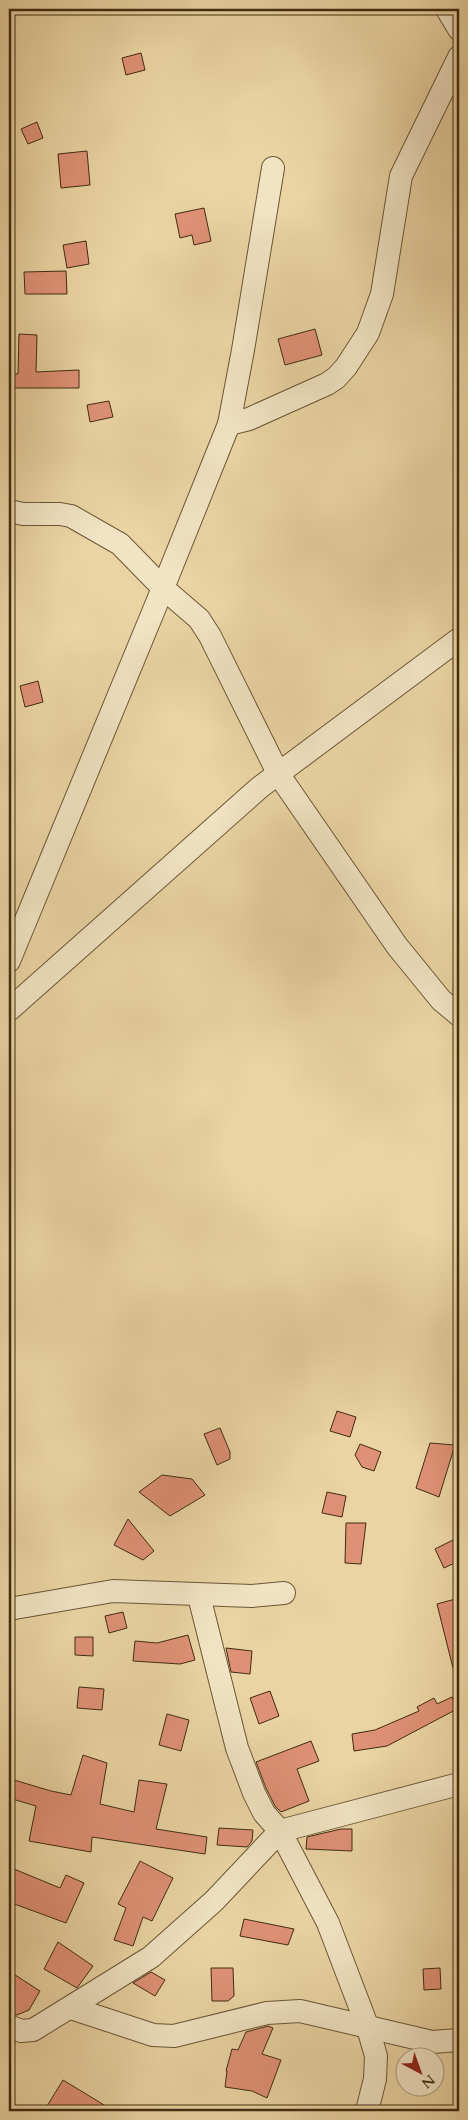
<svg xmlns="http://www.w3.org/2000/svg" width="468" height="2120" font-family="Cardo,serif">
<style>
.building{fill:#df9175;stroke:#402c10}
.lines{fill:none;stroke-linecap:round;stroke-linejoin:round}
.minor-casing{stroke:#6a5635;stroke-width:24}
.minor{stroke:#f1e3c3;stroke-width:22}
</style>
<rect width="100%" height="100%" fill="#ead4a3"/>
<filter id="stains"><feTurbulence type="fractalNoise" baseFrequency=".004" numOctaves="4"/><feColorMatrix values="0 0 0 0 .2 0 0 0 0 .09 0 0 0 0 .02 0 0 0 .5 -.17"/></filter>
<radialGradient id="worn" r=".72"><stop offset=".6" stop-color="#630" stop-opacity="0"/><stop offset="1" stop-color="#630" stop-opacity=".3"/></radialGradient>
<g class="building">
<path d="M 141,53 L 145,70 L 126,75 L 122,58 Z"/>
<path d="M 37,122 L 43,138 L 28,144 L 21,129 Z"/>
<path d="M 87,151 L 90,185 L 61,188 L 58,154 Z"/>
<path d="M 204,208 L 211,241 L 194,245 L 192,235 L 180,238 L 175,214 Z"/>
<path d="M 86,241 L 89,264 L 67,268 L 63,245 Z"/>
<path d="M 66,271 L 67,294 L 25,294 L 24,272 Z"/>
<path d="M 315,329 L 322,355 L 285,365 L 278,339 Z"/>
<path d="M 19,334 L 37,335 L 36,372 L 79,370 L 79,388 L 9,388 L 9,374 L 18,374 Z"/>
<path d="M 109,401 L 113,417 L 90,422 L 87,405 Z"/>
<path d="M 38,681 L 43,702 L 25,707 L 20,686 Z"/>
<path d="M 337,1411 L 356,1417 L 350,1437 L 330,1431 Z"/>
<path d="M 220,1428 L 230,1452 L 230,1459 L 217,1465 L 204,1434 Z"/>
<path d="M 430,1443 L 455,1445 L 439,1497 L 416,1488 Z"/>
<path d="M 360,1444 L 381,1452 L 374,1471 L 362,1467 L 355,1455 Z"/>
<path d="M 162,1475 L 192,1479 L 205,1495 L 170,1516 L 139,1492 Z"/>
<path d="M 327,1492 L 346,1496 L 342,1517 L 322,1513 Z"/>
<path d="M 128,1519 L 154,1551 L 143,1560 L 114,1545 Z"/>
<path d="M 346,1523 L 366,1523 L 361,1564 L 345,1563 Z"/>
<path d="M 459,1537 L 459,1561 L 444,1568 L 435,1549 Z"/>
<path d="M 459,1598 L 459,1667 L 453,1668 L 437,1604 Z"/>
<path d="M 123,1612 L 127,1628 L 109,1633 L 105,1616 Z"/>
<path d="M 188,1635 L 195,1660 L 180,1664 L 133,1661 L 135,1641 L 157,1643 Z"/>
<path d="M 75,1637 L 93,1637 L 93,1656 L 75,1655 Z"/>
<path d="M 226,1648 L 252,1651 L 250,1674 L 231,1672 Z"/>
<path d="M 79,1687 L 104,1689 L 102,1710 L 77,1708 Z"/>
<path d="M 270,1691 L 279,1716 L 259,1724 L 250,1698 Z"/>
<path d="M 452,1697 L 457,1709 L 387,1746 L 354,1751 L 352,1734 L 375,1730 L 419,1711 L 417,1707 L 434,1698 L 437,1704 Z"/>
<path d="M 167,1714 L 189,1720 L 181,1751 L 159,1745 Z"/>
<path d="M 311,1741 L 319,1761 L 297,1769 L 309,1801 L 281,1812 L 275,1806 L 266,1788 L 256,1762 Z"/>
<path d="M 83,1755 L 107,1763 L 100,1804 L 134,1812 L 139,1780 L 167,1784 L 156,1829 L 207,1837 L 205,1854 L 92,1837 L 91,1852 L 29,1841 L 36,1806 L 9,1798 L 14,1780 L 51,1791 L 71,1795 Z"/>
<path d="M 219,1828 L 253,1830 L 252,1841 L 247,1847 L 217,1845 Z"/>
<path d="M 341,1829 L 352,1829 L 352,1851 L 306,1849 L 307,1837 Z"/>
<path d="M 140,1861 L 173,1878 L 152,1921 L 143,1917 L 133,1946 L 114,1940 L 126,1908 L 118,1904 Z"/>
<path d="M 9,1867 L 60,1888 L 66,1875 L 84,1883 L 66,1923 L 9,1902 Z"/>
<path d="M 244,1919 L 294,1929 L 288,1945 L 240,1936 Z"/>
<path d="M 58,1942 L 93,1966 L 77,1988 L 44,1969 Z"/>
<path d="M 211,1968 L 233,1968 L 234,1996 L 228,2001 L 212,2001 Z"/>
<path d="M 440,1968 L 441,1989 L 424,1990 L 423,1969 Z"/>
<path d="M 9,1971 L 40,1991 L 29,2010 L 17,2015 L 9,2013 Z"/>
<path d="M 151,1972 L 165,1980 L 155,1996 L 133,1983 Z"/>
<path d="M 268,2026 L 273,2028 L 262,2054 L 281,2060 L 267,2098 L 252,2091 L 225,2087 L 227,2071 L 226,2071 L 232,2049 L 238,2050 L 246,2032 Z"/>
<path d="M 63,2080 L 114,2111 L 44,2111 Z"/>
</g>
<g class="lines">
<defs>
<g id="minor">
<path d="M 447,9 L 459,29"/>
<path d="M 229,424 L 243,350 L 273,168"/>
<path d="M 9,511 L 23,514 L 60,514 L 71,516 L 120,544 L 163,588 L 199,619 L 210,636 L 279,775 L 397,946 L 441,1000 L 459,1015"/>
<path d="M 9,961 L 163,588 L 229,424 L 249,419 L 327,384 L 336,378 L 346,367 L 368,333 L 382,294 L 401,176 L 459,57"/>
<path d="M 9,1010 L 259,788 L 459,639"/>
<path d="M 199,1596 L 237,1748 L 254,1793 L 264,1813 L 280,1831 L 328,1923 L 368,2028 L 376,2056 L 375,2079 L 367,2111"/>
<path d="M 9,1609 L 113,1591 L 252,1596 L 284,1593"/>
<path d="M 71,2008 L 153,2035 L 174,2036 L 267,2013 L 300,2011 L 432,2042 L 459,2040"/>
<path d="M 9,2026 L 21,2031 L 33,2030 L 151,1957 L 214,1901 L 280,1831 L 459,1784"/>
</g>
</defs>
<use href="#minor" class="minor-casing"/>
<use href="#minor" class="minor"/>
</g>
<rect width="468" height="2120" fill="none" stroke="#ead4a3" stroke-width="30"/>
<rect x="10" y="10" width="448" height="2100" fill="none" stroke="#402c10" stroke-width="2.5"/>
<rect x="15" y="15" width="438" height="2090" fill="none" stroke="#402c10"/>
<g transform="translate(420 2072) rotate(139)"><circle r="24" fill="#f1e3c3" stroke="#aa9a7b"/>
<path d="M0-4L9 19L0 12L-9 19Z" fill="#8f2418"/>
<text y="-8" font-size="14" font-weight="bold" text-anchor="middle" fill="#402c10">N</text>
</g>
<rect width="100%" height="100%" filter="url(#stains)"/>
<rect width="100%" height="100%" fill="url(#worn)"/>
</svg>
